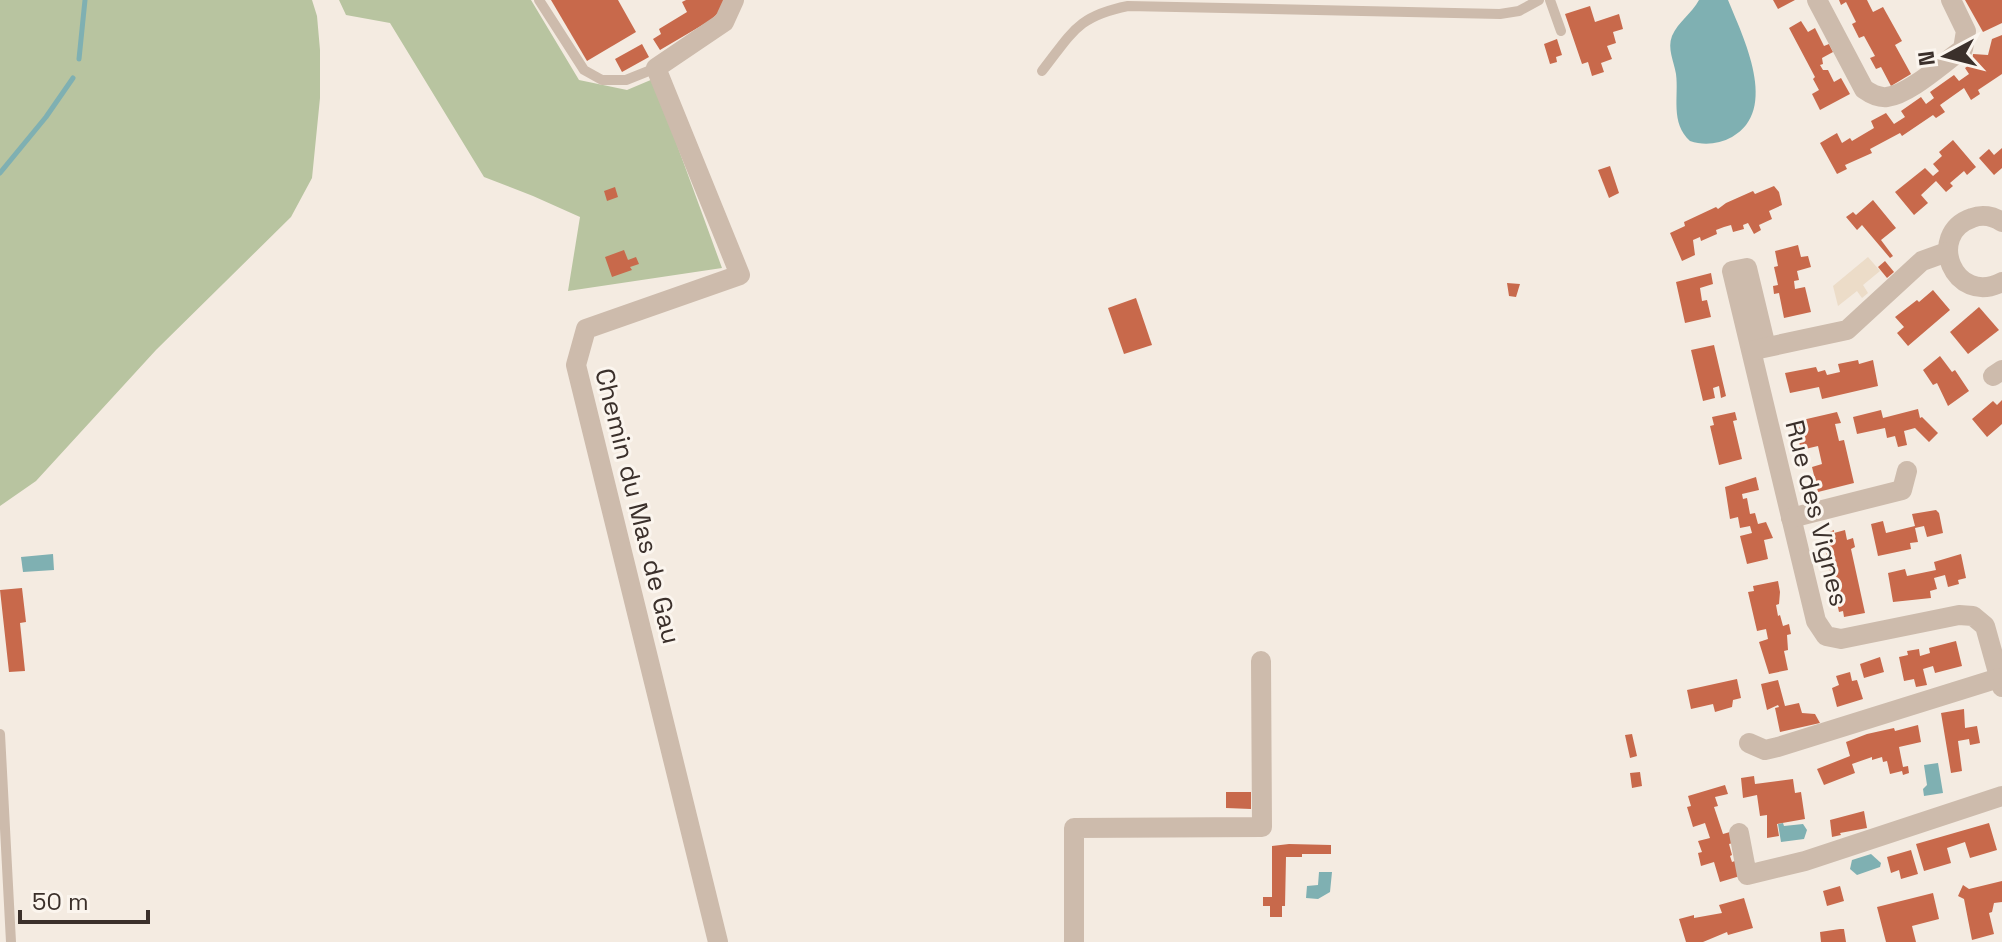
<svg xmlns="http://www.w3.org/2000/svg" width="2002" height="942" font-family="'Space Grotesk',sans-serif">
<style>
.green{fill:#b8c4a0}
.plaza{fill:#ecdcc8}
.water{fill:#7fb0b2}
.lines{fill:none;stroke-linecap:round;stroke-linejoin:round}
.stream{stroke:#7fb0b2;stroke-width:5}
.building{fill:#c8694b}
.service{stroke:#cdbbac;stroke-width:10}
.minor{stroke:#cdbbac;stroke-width:20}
.labels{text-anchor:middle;stroke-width:6;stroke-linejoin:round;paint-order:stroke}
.street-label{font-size:26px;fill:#3b302b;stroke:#fbf5ee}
</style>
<rect width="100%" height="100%" fill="#f4ebe1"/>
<g class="green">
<path d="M 0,0 L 312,0 L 317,16 L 320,50 L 320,98 L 312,178 L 291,217 L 156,350 L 36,481 L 0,506 Z"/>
<path d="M 339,0 L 531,0 L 579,80 L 627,90 L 653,79 L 722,268 L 568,291 L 580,217 L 533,196 L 484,177 L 390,23 L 346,15 Z"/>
</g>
<path class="plaza" d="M 1868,257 L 1880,271 L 1863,285 L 1868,293 L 1862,298 L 1857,291 L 1838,306 L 1833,286 Z"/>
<g class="water">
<path d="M 1699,0 L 1728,0 C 1743,37 1780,110 1732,137 C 1719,144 1704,146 1690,141 C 1670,123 1679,96 1676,74 C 1674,61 1667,49 1672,36 C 1678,22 1692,13 1699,0 Z"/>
<path d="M 53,554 L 54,570 L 23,572 L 21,557 Z"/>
<path d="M 1938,763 L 1943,793 L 1924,796 L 1923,789 L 1927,785 L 1924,765 Z"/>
<path d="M 1783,823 L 1784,826 L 1803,824 L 1807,830 L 1804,839 L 1781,842 L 1778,824 Z"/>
<path d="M 1871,854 L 1881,863 L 1880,867 L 1857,875 L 1850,869 L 1852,860 Z"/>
<path d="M 1319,872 L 1332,872 L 1330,892 L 1318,899 L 1306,898 L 1307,886 L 1318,885 Z"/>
</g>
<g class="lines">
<g class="stream">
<path d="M 79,59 L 85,0"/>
<path d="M 0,173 L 46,117 L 73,78"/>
</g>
</g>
<g class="building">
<path d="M 551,0 L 618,0 L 636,32 L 587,61 Z"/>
<path d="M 686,0 L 725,0 L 719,12 L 711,20 L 660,50 L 653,39 L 661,34 L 659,29 L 687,12 L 682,2 Z"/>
<path d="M 1773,0 L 1795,0 L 1778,9 Z"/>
<path d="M 1839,0 L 1867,0 L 1873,12 L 1883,7 L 1902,41 L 1895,45 L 1911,74 L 1891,86 L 1881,67 L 1876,69 L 1870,58 L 1875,56 L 1864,36 L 1859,38 L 1852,24 L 1856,22 L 1846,2 L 1841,5 Z"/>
<path d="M 1965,0 L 2002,0 L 2002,23 L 1983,32 Z"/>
<path d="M 1590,6 L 1595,22 L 1619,14 L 1623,29 L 1613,32 L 1616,43 L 1607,46 L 1612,59 L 1601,63 L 1604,72 L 1592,76 L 1588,62 L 1582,64 L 1565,14 Z"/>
<path d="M 1801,21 L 1808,32 L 1815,28 L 1824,46 L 1829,44 L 1833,52 L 1822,58 L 1823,64 L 1820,65 L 1823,70 L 1828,70 L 1834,82 L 1841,78 L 1850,94 L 1820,110 L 1812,94 L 1819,90 L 1813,79 L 1815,77 L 1789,28 Z"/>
<path d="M 2002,35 L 2002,74 L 1978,90 L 1980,94 L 1971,100 L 1964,88 L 1940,105 L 1945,112 L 1936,118 L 1933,115 L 1902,136 L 1900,133 L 1870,149 L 1872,153 L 1845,165 L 1847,169 L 1837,174 L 1820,143 L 1837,133 L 1842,143 L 1850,138 L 1852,141 L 1874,128 L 1871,121 L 1886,113 L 1894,124 L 1905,117 L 1901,111 L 1921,97 L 1926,104 L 1934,98 L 1930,92 L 1954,75 L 1959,81 L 1969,74 L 1965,68 L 1972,63 L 1973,54 L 1988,55 L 1992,39 Z"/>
<path d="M 1557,39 L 1562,55 L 1556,57 L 1557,62 L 1550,64 L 1544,44 Z"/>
<path d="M 642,44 L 649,57 L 622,72 L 615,59 Z"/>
<path d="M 1953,140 L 1976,167 L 1967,175 L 1964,171 L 1950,183 L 1953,186 L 1946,192 L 1936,181 L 1921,195 L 1928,203 L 1914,215 L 1895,192 L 1925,168 L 1933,176 L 1939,171 L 1933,164 L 1942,156 L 1939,152 Z"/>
<path d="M 2002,148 L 2002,168 L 1994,175 L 1979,158 L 1989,149 L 1994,155 Z"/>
<path d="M 1610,166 L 1619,193 L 1609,198 L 1598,170 Z"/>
<path d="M 1774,186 L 1779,192 L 1782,205 L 1769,211 L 1772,219 L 1759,225 L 1761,230 L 1754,234 L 1748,223 L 1743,225 L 1744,229 L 1733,232 L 1731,225 L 1724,227 L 1716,230 L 1717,234 L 1701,241 L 1700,237 L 1693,240 L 1695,255 L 1682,261 L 1670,233 L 1685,226 L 1684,222 L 1716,207 L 1718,209 L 1726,203 L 1753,191 L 1755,194 Z"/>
<path d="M 615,187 L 618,197 L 607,201 L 604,191 Z"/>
<path d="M 1873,200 L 1896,228 L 1881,240 L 1893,256 L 1890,258 L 1862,225 L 1857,230 L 1846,217 L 1853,212 L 1856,215 Z"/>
<path d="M 1798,245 L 1801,257 L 1808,256 L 1811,267 L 1797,271 L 1799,280 L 1794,281 L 1795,289 L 1805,287 L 1811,312 L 1784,318 L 1779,293 L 1774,294 L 1773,286 L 1778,285 L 1774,267 L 1778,266 L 1775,251 Z"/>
<path d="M 624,250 L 628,260 L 636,257 L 639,264 L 630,267 L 632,270 L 612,277 L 605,257 Z"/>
<path d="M 1885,261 L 1894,272 L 1887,278 L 1878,267 Z"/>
<path d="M 1711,273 L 1713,284 L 1700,288 L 1702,301 L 1707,300 L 1711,317 L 1685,323 L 1676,282 Z"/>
<path d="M 1507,283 L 1520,284 L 1516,297 L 1509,296 Z"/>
<path d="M 1933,290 L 1950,310 L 1908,346 L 1897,333 L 1904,327 L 1895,317 L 1917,300 L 1919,302 Z"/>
<path d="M 1136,298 L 1152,345 L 1124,354 L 1108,308 Z"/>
<path d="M 1979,307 L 1999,330 L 1968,354 L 1950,332 Z"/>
<path d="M 1714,345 L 1726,396 L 1721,398 L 1719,386 L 1713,388 L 1715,398 L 1703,401 L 1691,350 Z"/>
<path d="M 1940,356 L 1952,372 L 1955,370 L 1969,391 L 1948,406 L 1937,383 L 1933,385 L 1923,370 Z"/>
<path d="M 1858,360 L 1859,364 L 1873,360 L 1878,386 L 1822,399 L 1819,387 L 1790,393 L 1785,373 L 1816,367 L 1818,372 L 1825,370 L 1827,375 L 1840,372 L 1838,364 Z"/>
<path d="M 2002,400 L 2002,424 L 1987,437 L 1972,419 L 1993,401 L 1997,405 Z"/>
<path d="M 1918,409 L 1920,418 L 1922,417 L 1938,433 L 1929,442 L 1915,428 L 1904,431 L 1907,445 L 1898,447 L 1895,436 L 1887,438 L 1885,428 L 1857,434 L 1853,417 L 1881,410 L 1883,418 Z"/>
<path d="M 1735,412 L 1737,420 L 1733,421 L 1742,459 L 1719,465 L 1710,426 L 1714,425 L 1712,417 Z"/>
<path d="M 1837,412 L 1841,423 L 1835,424 L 1839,441 L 1844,440 L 1854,483 L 1818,492 L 1812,467 L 1822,464 L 1818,446 L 1801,450 L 1797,433 L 1800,432 L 1798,421 Z"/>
<path d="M 1756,477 L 1759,490 L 1742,494 L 1743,499 L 1747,498 L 1750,514 L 1755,513 L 1758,524 L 1766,522 L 1773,538 L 1764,540 L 1768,559 L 1747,564 L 1740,536 L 1752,533 L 1750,526 L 1740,528 L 1738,517 L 1730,519 L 1725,487 Z"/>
<path d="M 1936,510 L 1939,513 L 1943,533 L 1927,537 L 1924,526 L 1915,528 L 1918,542 L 1910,543 L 1911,549 L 1878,556 L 1871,524 L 1883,521 L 1886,533 L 1915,526 L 1912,514 Z"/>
<path d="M 1834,530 L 1834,533 L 1845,530 L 1847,540 L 1853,538 L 1855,547 L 1851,549 L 1865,613 L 1844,617 L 1843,611 L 1839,612 L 1822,535 Z"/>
<path d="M 1961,554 L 1966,578 L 1958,580 L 1959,584 L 1948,587 L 1945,575 L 1934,578 L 1937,589 L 1930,591 L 1931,598 L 1893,602 L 1888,573 L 1905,569 L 1907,576 L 1936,570 L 1934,562 Z"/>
<path d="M 1778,581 L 1780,592 L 1779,604 L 1776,605 L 1778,616 L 1780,615 L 1783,626 L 1789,624 L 1791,634 L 1787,635 L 1788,650 L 1784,651 L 1788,670 L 1769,674 L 1759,642 L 1768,639 L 1766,629 L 1757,631 L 1748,592 L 1754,591 L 1753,586 Z"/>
<path d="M 22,588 L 26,622 L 20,623 L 25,671 L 9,672 L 0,590 Z"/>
<path d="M 1956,641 L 1962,666 L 1935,673 L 1933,666 L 1923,669 L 1927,685 L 1916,687 L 1914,679 L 1904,681 L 1899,657 L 1908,655 L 1907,651 L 1919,649 L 1920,656 L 1930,653 L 1929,648 Z"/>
<path d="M 1880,657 L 1884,672 L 1864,678 L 1860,664 Z"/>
<path d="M 1850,672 L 1852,681 L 1857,680 L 1863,699 L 1837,707 L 1832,688 L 1839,685 L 1836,676 Z"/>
<path d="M 1737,679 L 1741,698 L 1733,700 L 1732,707 L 1715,712 L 1713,704 L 1691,709 L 1687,690 Z"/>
<path d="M 1778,680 L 1785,706 L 1799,703 L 1802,713 L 1815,714 L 1820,723 L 1780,732 L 1775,708 L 1779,707 L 1778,705 L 1767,710 L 1761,684 Z"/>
<path d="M 1964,709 L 1965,728 L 1977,726 L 1980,743 L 1970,745 L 1969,739 L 1958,741 L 1962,771 L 1951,773 L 1941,713 Z"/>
<path d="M 1918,725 L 1921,742 L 1899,747 L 1903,767 L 1908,766 L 1909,773 L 1903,775 L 1902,771 L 1890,774 L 1887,761 L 1883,762 L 1882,757 L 1872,760 L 1872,757 L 1852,764 L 1855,773 L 1824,785 L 1817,769 L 1850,756 L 1846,742 L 1867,734 L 1894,728 L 1895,731 Z"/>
<path d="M 1632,734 L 1637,756 L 1630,758 L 1625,735 Z"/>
<path d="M 1640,772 L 1642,786 L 1632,788 L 1630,773 Z"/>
<path d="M 1754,776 L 1755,784 L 1793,779 L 1795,793 L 1801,792 L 1805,819 L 1777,824 L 1779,836 L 1767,838 L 1767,815 L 1760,816 L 1757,795 L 1743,798 L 1741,778 Z"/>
<path d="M 1725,785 L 1728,794 L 1715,797 L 1718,806 L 1714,807 L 1723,834 L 1730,832 L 1733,843 L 1729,844 L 1732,855 L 1730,856 L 1732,862 L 1735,861 L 1740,876 L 1720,882 L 1714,862 L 1701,866 L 1698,853 L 1702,852 L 1698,841 L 1710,838 L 1705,823 L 1693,827 L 1687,807 L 1691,806 L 1688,796 Z"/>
<path d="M 1226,792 L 1251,792 L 1251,809 L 1226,808 Z"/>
<path d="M 1864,811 L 1867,828 L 1840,833 L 1841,835 L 1832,837 L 1830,820 Z"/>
<path d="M 1989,823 L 1997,850 L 1970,858 L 1965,842 L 1947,848 L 1951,863 L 1924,871 L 1916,844 Z"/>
<path d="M 1289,844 L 1331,845 L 1331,854 L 1302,854 L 1302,857 L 1286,857 L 1285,906 L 1282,906 L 1282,917 L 1270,917 L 1270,906 L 1263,906 L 1263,897 L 1272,897 L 1272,846 Z"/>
<path d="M 1911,850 L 1918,874 L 1901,879 L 1899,870 L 1891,873 L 1887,857 Z"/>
<path d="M 2002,881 L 2002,902 L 1994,903 L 1992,912 L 1989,913 L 1994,934 L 1972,940 L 1964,899 L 1958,896 L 1963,885 L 1969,889 Z"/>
<path d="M 1840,886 L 1844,901 L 1827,906 L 1823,891 Z"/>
<path d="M 1933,893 L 1939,919 L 1912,926 L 1916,942 L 1886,942 L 1877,907 Z"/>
<path d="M 1744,898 L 1753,928 L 1728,935 L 1727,932 L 1703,942 L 1686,942 L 1679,919 L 1694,915 L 1694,918 L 1722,913 L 1719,905 Z"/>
<path d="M 1840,929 L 1844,929 L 1846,942 L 1821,942 L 1820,932 Z"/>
</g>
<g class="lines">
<g class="service">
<path d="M 539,0 L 584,70 L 602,80 L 626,80 L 656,68"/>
<path d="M 1550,0 L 1561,31"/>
<path d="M 1042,71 C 1072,33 1077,16 1128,6 L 1500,14 L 1519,11 L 1539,0"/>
<path d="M 0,734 L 11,942"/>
</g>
<g class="minor">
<path d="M 1817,0 L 1864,89 C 1871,94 1878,98 1887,97 C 1910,94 1944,62 1963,49 L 1966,31 L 1951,0"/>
<path d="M 2002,222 C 1993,216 1982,214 1972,218 C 1925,234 1954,307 2002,282"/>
<path d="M 1766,347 L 1747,268 L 1732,271 L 1816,621 L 1826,636 L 1841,639 L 1959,615 L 1973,616 L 1985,626 L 2002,687"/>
<path d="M 1754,350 L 1847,330 L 1922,261 L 1947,252"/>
<path d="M 1993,376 L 2002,370"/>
<path d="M 1791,518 L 1902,490 L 1907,471"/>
<path d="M 1749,743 L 1765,750 L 1778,747 L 1999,678"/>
<path d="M 1739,833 L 1747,875 L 1805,861 L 2002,796"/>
<path d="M 718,942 L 576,365 L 586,329 L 740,275 L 656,68 L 724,22 L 734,0"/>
<path d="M 1074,942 L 1074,828 L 1262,827 L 1261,661"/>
</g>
</g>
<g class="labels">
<g class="street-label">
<text transform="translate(638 506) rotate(76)" y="9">Chemin du Mas de Gau</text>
<text transform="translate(1817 513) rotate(76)" y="9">Rue des Vignes</text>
</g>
</g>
<g transform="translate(1946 56) rotate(263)" stroke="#fbf5ee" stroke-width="6" paint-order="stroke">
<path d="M0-6L14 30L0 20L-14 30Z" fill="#3b302b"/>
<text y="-12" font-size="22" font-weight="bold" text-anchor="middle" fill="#3b302b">N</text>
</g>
<path d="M20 910v12h128v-12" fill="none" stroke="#3b302b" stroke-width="4"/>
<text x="32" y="910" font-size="24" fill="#3b302b" stroke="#fbf5ee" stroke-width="6" paint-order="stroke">50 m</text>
</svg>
